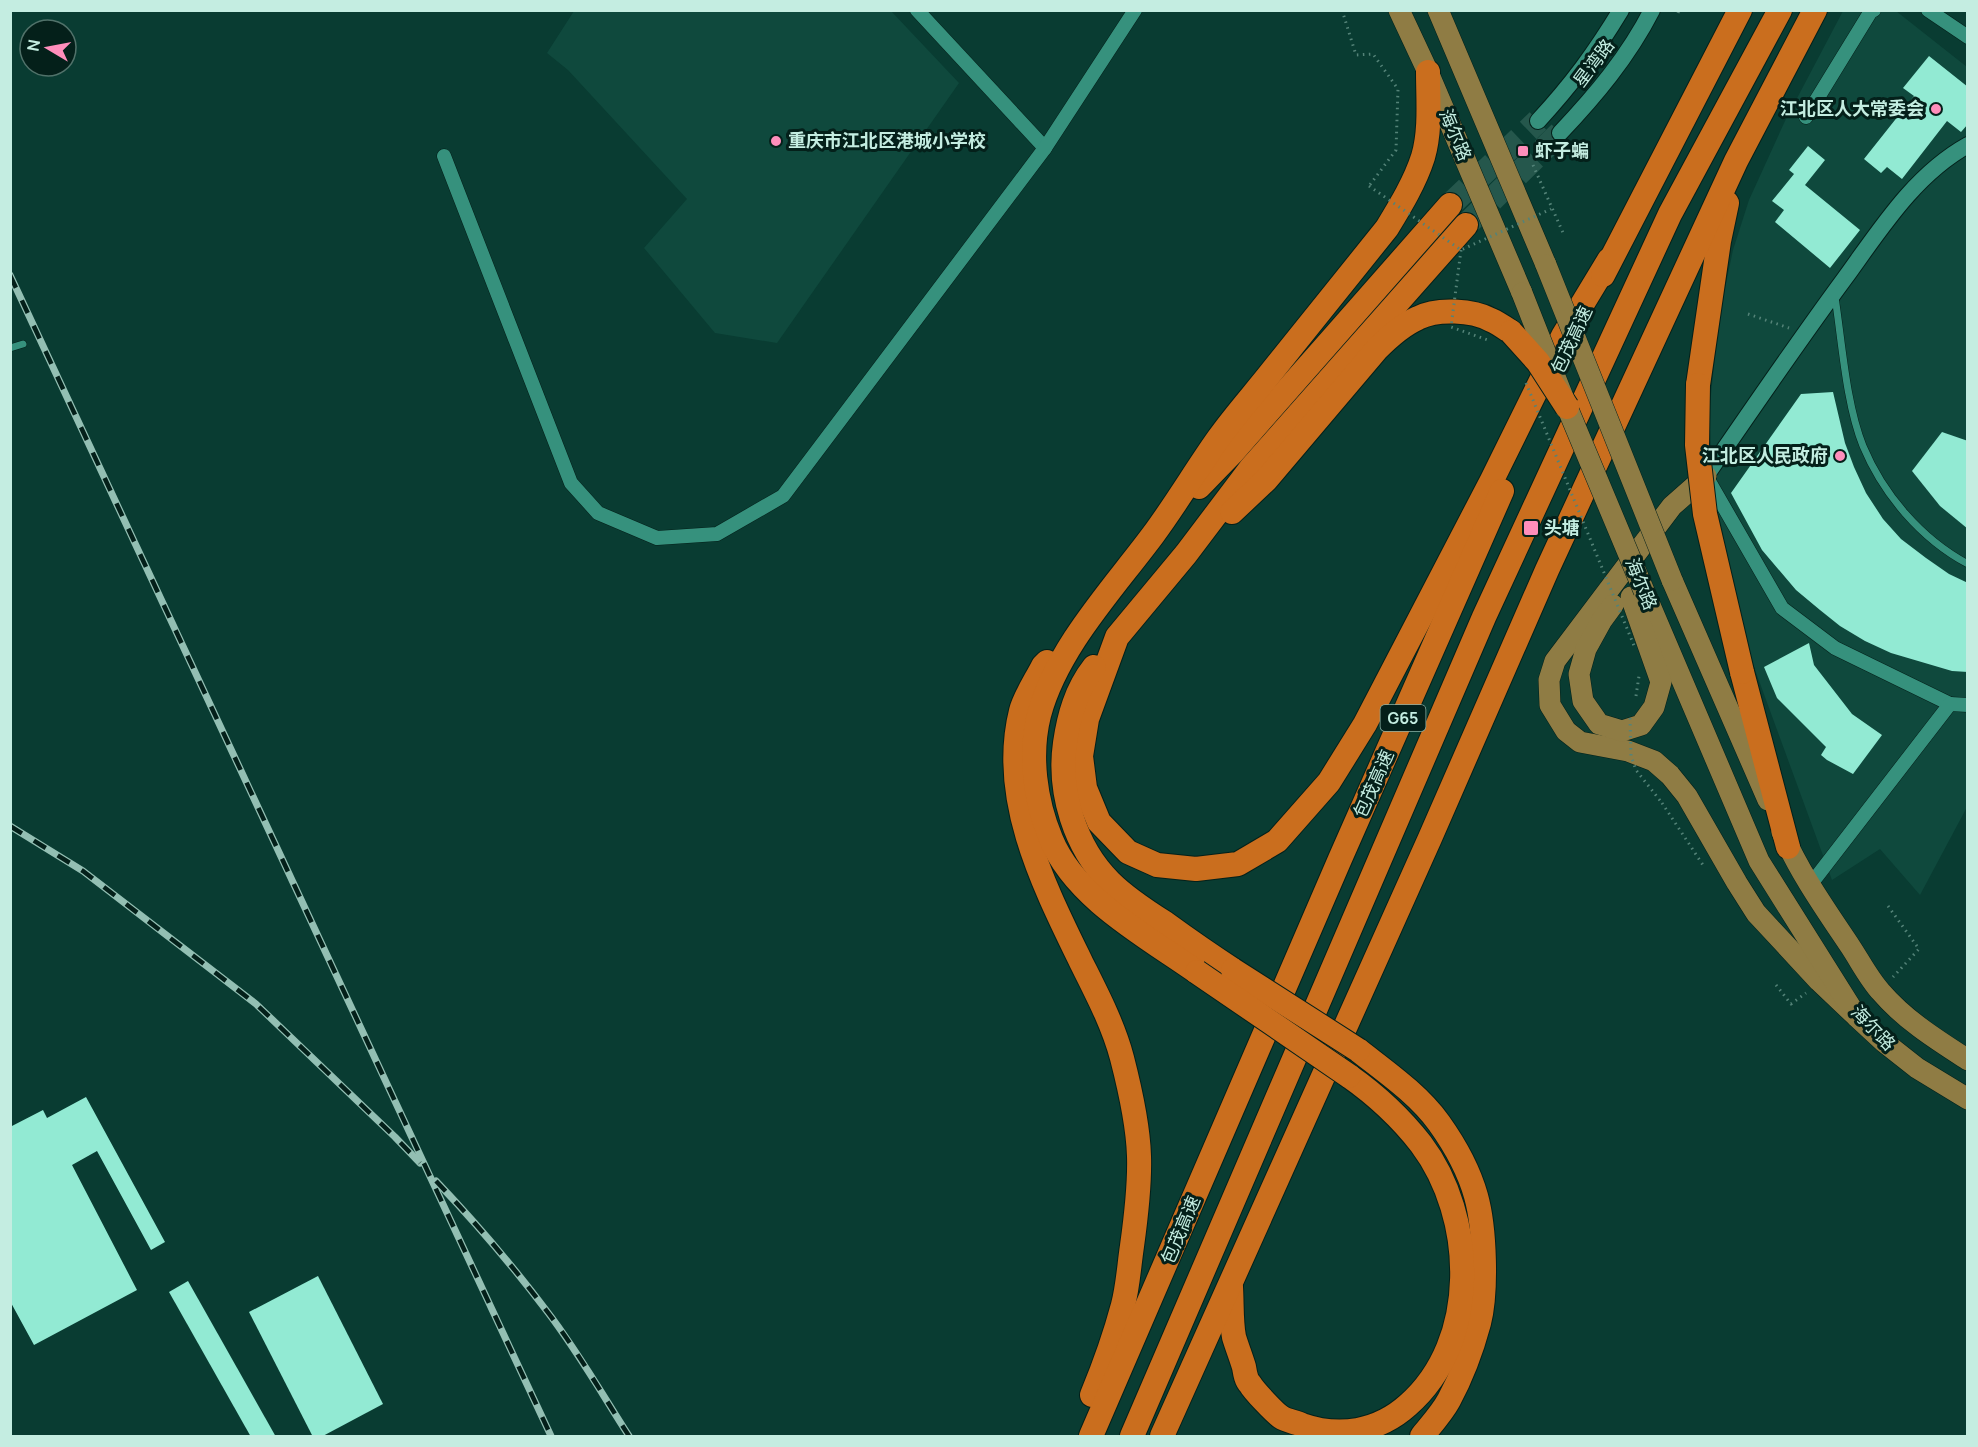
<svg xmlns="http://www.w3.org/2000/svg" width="1978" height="1447" font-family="Manrope,'Noto Sans SC',sans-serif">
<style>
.built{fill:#0f493d}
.building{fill:#92ead3}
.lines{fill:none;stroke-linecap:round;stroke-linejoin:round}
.motorway-tunnel{stroke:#25574c;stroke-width:24;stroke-dasharray:24 12;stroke-linecap:butt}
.service-casing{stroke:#04201a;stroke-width:8}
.minor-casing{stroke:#04201a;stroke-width:15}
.tertiary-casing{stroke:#04201a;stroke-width:18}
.primary-casing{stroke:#04201a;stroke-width:22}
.motorway-casing{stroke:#04201a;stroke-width:26}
.path{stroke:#548378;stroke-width:3;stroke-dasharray:1.5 4.5;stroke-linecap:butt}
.service{stroke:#36917d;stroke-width:7}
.minor{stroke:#36917d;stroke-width:14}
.tertiary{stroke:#36917d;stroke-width:16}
.primary{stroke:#8f7c44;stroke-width:21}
.motorway{stroke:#ca6e1e;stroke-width:24}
.rail-casing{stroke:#93bfb3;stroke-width:7}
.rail{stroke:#04201a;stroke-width:4.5;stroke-dasharray:14;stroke-linecap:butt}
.primary-bridge-casing{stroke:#04201a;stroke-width:22;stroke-linecap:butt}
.motorway-bridge-casing{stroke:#04201a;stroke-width:26;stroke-linecap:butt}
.path-bridge{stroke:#548378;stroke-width:3;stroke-dasharray:1.5 4.5;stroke-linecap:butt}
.primary-bridge{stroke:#8f7c44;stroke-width:21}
.motorway-bridge{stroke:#ca6e1e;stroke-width:24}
.poi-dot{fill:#fe8ebb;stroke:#04201a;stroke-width:2}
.labels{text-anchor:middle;stroke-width:6;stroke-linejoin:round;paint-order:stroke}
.shield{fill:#04201a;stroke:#8ab0a5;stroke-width:1.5}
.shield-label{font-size:16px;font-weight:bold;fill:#c4ede1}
.street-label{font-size:18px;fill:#c4ede1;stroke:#04201a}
.poi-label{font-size:18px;font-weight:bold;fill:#c4ede1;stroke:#04201a;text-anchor:start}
</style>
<rect width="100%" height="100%" fill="#093c32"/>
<g class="built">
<path d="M 574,11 L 891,11 L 959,83 L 777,343 L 715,333 L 644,248 L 687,199 L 568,70 L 547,53 Z"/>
<path d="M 1843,11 L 1896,11 L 1967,67 L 1967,807 L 1920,895 L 1880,849 L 1832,880 L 1754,667 L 1729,579 L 1714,498 L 1709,414 L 1719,317 L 1733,250 L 1749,200 L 1785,121 Z"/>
</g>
<g class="building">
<path d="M 1929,56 L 1968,87 L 1968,124 L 1961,132 L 1947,121 L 1902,179 L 1887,167 L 1881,173 L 1864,159 L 1914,96 L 1903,88 Z"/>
<path d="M 1808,146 L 1825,160 L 1805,185 L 1860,230 L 1830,268 L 1775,222 L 1784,210 L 1772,201 L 1794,174 L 1789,170 Z"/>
<path d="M 1833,392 L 1845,443 L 1854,467 L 1866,493 L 1883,519 L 1901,539 L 1926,558 L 1949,574 L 1968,583 L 1968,672 L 1952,671 L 1891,653 L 1865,641 L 1840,626 L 1820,610 L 1796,590 L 1762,550 L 1731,493 L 1801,394 Z"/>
<path d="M 1942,432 L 1968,441 L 1968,529 L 1940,506 L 1912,471 Z"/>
<path d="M 1809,643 L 1814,665 L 1852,714 L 1882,735 L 1853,774 L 1827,760 L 1821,755 L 1826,747 L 1777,698 L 1764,667 Z"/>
<path d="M 86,1097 L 165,1242 L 151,1250 L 97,1151 L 72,1165 L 137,1290 L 34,1345 L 10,1301 L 10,1127 L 43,1110 L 47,1118 Z"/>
<path d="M 318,1276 L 383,1404 L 321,1437 L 313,1437 L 249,1312 Z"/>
<path d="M 188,1281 L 276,1437 L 251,1437 L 169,1292 Z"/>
</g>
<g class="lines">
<g class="motorway-tunnel">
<path d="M 1450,205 L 1538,121"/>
<path d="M 1466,225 L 1560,133"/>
</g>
<defs>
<g id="service">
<path d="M 1835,297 C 1842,342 1846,404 1863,446 C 1883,494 1921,539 1968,564"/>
<path d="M 10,348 L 23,344"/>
</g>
<g id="minor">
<path d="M 917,10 L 1045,148"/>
<path d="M 1928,10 L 1968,37"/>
<path d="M 1806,117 L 1871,11 L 1874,10"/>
<path d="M 444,156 L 571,483 L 598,513 L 657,538 L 717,534 L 783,496 L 1045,148 L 1135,10"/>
<path d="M 1706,476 L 1782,608 L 1835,648 L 1950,704"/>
<path d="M 1811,884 L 1950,704 L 1968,705"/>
</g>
<g id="tertiary">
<path d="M 1538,121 C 1572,84 1595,53 1621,10"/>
<path d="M 1560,133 C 1595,96 1628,57 1652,10"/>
<path d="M 1706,476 C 1752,409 1797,343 1845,278 C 1880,230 1914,175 1968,145"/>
</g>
<g id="primary">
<path d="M 1399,10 L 1428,72 L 1522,293"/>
<path d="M 1438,10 L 1546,265"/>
<path d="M 1706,476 L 1672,506 L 1555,661 L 1549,680 L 1550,705 L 1566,731 L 1580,742 L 1628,751 L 1654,761 L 1670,775 L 1687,796 L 1737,883 L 1756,913 L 1819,981 L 1857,1017"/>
<path d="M 1672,580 L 1768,800"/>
<path d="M 1644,591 L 1759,861 L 1857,1017 L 1884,1042 L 1917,1068 L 1968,1099"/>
<path d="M 1613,605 L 1602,620 L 1586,649 L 1579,674 L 1583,701 L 1599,724 L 1622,731 L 1641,725 L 1654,707 L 1661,682 L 1631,597"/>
<path d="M 1782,832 C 1799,872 1826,910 1850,946 C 1860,961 1869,979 1881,992 C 1905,1020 1937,1040 1968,1060"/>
</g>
<g id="motorway">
<path d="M 1466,225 L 1251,468 L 1186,554 L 1117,637 L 1087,719 L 1081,756 L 1085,788 L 1099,822 L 1128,852 L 1157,865 L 1196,869 L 1238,864 L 1277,841 L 1329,782 L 1365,724 L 1492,480 L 1563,336 L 1609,260"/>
<path d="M 1603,275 L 1740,10"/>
<path d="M 1698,385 L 1719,241 L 1727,203"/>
<path d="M 1199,487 L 1231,454 L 1450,205"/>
<path d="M 1232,512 L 1266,480 L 1377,349 C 1389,337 1402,325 1418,318 C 1437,308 1473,310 1491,320 C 1498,323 1505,328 1511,332"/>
<path d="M 1047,662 L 1043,666 C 1036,680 1025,696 1021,711 C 999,798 1044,886 1081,962 C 1096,992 1113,1024 1122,1058 C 1130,1089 1138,1123 1139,1156 C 1140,1186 1136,1217 1132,1246 C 1129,1266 1128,1286 1123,1305 C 1115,1335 1104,1366 1092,1395"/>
<path d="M 1094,667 C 1076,690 1069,716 1065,743 C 1058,792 1075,847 1110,882 C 1126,898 1146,911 1165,923 C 1187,939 1210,955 1233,970"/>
<path d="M 1742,672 L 1788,847"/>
<path d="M 1197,972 C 1146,936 1075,898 1051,839 C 1035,801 1029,755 1039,715 C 1057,648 1112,590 1153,535 C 1176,504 1196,470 1218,439 C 1235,415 1255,393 1273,370 C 1311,322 1349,275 1387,228 C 1401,205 1415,182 1423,157 C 1431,130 1428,99 1428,72"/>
<path d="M 1358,1050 C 1386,1072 1418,1094 1439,1123 C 1454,1144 1469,1171 1476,1196 C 1485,1228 1487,1292 1479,1323 C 1472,1349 1462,1376 1449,1400 C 1442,1413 1431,1425 1422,1436"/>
<path d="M 1231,1287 C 1232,1303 1231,1321 1234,1337 C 1237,1347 1241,1357 1244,1367 C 1245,1373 1246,1380 1250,1384 C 1254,1391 1275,1413 1281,1417 C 1287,1421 1296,1422 1302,1425 C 1339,1438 1378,1432 1408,1405 C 1480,1342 1476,1217 1421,1144 C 1400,1117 1376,1095 1349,1076"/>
<path d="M 1091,1436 L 1340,859 L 1502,491"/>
<path d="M 1132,1436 L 1484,617 L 1670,214 L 1780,10"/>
<path d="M 1162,1436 L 1430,838 L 1547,570 L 1736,161 L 1815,10"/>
</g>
</defs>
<use href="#service" class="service-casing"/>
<use href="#minor" class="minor-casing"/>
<use href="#tertiary" class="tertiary-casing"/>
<use href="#primary" class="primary-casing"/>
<use href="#motorway" class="motorway-casing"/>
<g class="path">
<path d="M 1342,10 L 1356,55 L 1373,54 L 1398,89 L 1396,150 L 1369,186"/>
<path d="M 1367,10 L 1368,12"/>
<path d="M 1678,13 L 1679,10"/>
<path d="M 1533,165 L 1564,235"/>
<path d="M 1748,314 L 1789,328"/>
<path d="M 1636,696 L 1639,676"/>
<path d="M 1662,803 L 1703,865"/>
<path d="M 1888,906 L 1919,949 L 1893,977"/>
<path d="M 1776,985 L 1791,1004 L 1806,993"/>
</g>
<use href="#service" class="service"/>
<use href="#minor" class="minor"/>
<use href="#tertiary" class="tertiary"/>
<use href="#primary" class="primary"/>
<use href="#motorway" class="motorway"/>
<defs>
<g id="rail">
<path d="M 10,275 L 551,1436"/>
<path d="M 10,826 L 83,871 L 256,1004 L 395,1137 L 420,1163"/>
<path d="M 436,1181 C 475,1222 512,1265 546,1310 C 577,1350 602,1394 629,1436"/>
</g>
</defs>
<use href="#rail" class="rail-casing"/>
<use href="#rail" class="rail"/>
<defs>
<g id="primary-bridge">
<path d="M 1546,265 L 1672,580"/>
<path d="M 1522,293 L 1567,407 L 1644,591"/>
</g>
<g id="motorway-bridge">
<path d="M 1511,332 L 1538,362 L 1567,407"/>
<path d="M 1698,385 L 1697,445 L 1705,514 L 1742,672"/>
<path d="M 1233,970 L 1358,1050"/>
<path d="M 1197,972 L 1349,1076"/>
</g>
</defs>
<use href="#primary-bridge" class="primary-bridge-casing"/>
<use href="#motorway-bridge" class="motorway-bridge-casing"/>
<g class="path-bridge">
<path d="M 1369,186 L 1461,250 L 1551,209"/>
<path d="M 1461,250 L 1451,327 L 1488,340"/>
<path d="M 1526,383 L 1635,648"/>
<path d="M 1630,718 L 1631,756 L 1636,770 L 1662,803"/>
</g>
<use href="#primary-bridge" class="primary-bridge"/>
<use href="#motorway-bridge" class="motorway-bridge"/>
</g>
<g class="poi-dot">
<circle cx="1936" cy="109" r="6"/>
<circle cx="776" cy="141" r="6"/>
<rect x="1517" y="145" width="12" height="12" rx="3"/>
<circle cx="1840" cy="456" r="6"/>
<rect x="1523" y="520" width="16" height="16" rx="3"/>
</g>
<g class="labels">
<rect class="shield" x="1380.5" y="705" width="45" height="26" rx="4.5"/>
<g class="shield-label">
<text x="1403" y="724">G65</text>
</g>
<g class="street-label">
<text transform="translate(1594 63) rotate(-53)" y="6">星湾路</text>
<text transform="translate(1455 135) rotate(67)" y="6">海尔路</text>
<text transform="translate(1572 340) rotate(-65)" y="6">包茂高速</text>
<text transform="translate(1641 584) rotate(68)" y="6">海尔路</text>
<text transform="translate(1374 784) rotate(-66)" y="6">包茂高速</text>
<text transform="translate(1873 1028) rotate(46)" y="6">海尔路</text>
<text transform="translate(1181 1230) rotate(-67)" y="6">包茂高速</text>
</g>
<g class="poi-label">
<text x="1924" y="115" text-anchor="end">江北区人大常委会</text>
<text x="788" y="147">重庆市江北区港城小学校</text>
<text x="1535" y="157">虾子蝙</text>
<text x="1828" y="462" text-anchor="end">江北区人民政府</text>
<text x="1544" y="534">头塘</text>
</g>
</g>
<rect width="1978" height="1447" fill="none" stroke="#c4ede1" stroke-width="24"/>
<g transform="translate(48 48) rotate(280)"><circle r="28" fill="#04201a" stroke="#51726a" stroke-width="1.5"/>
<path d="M0-4.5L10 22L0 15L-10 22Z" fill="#fe8ebb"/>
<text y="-9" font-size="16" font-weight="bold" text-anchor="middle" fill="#c4ede1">N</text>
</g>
</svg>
